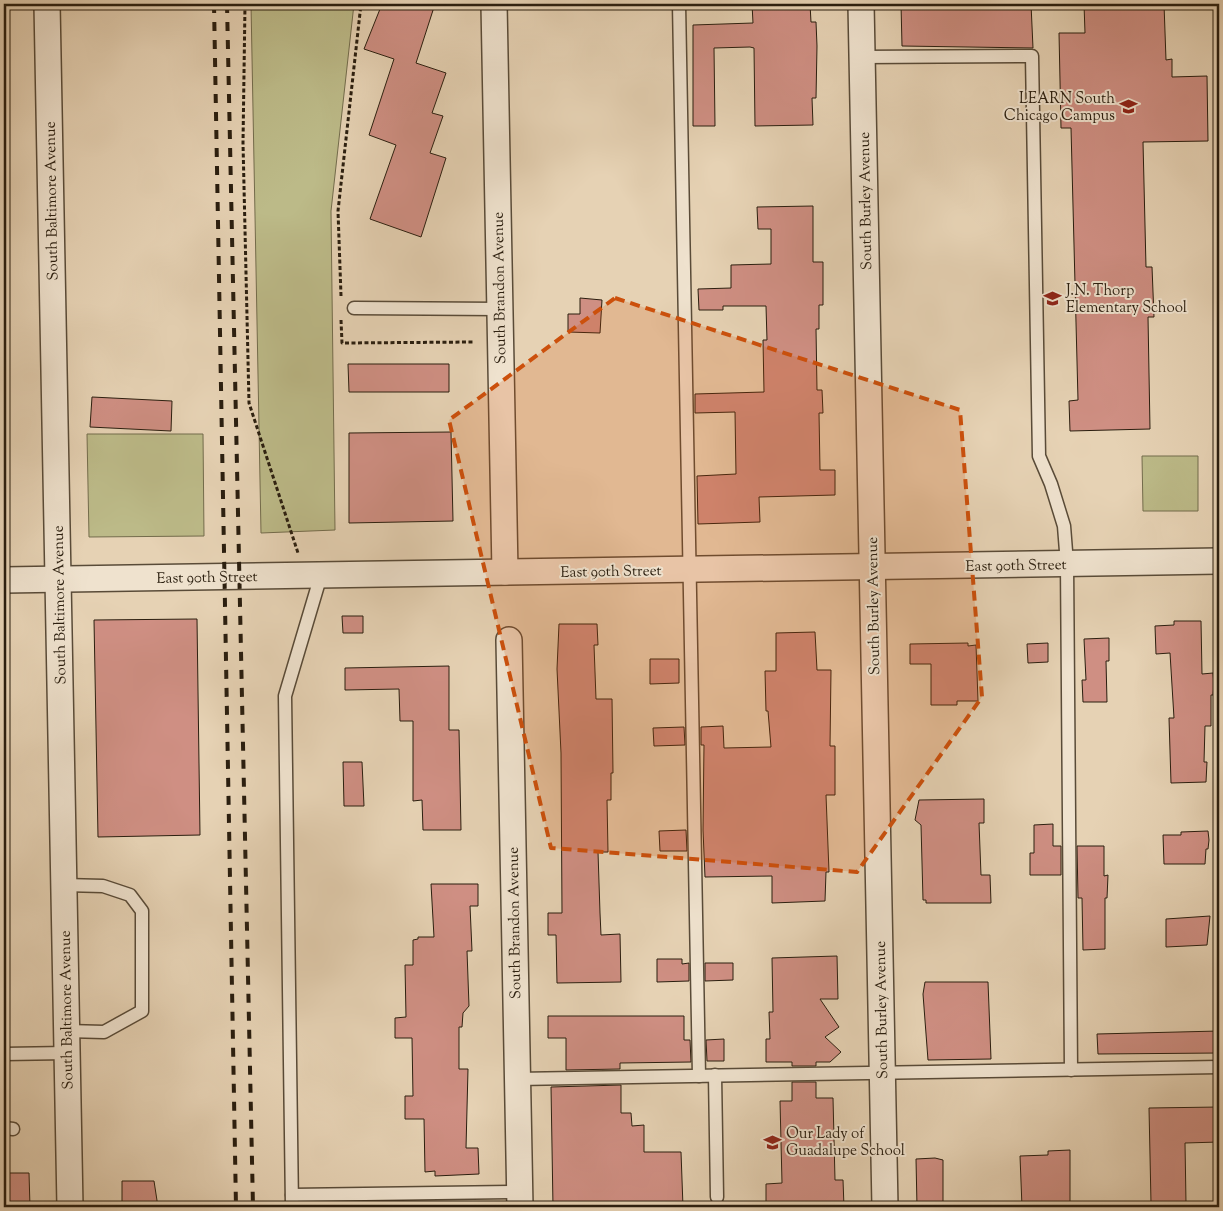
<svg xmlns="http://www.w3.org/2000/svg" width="1223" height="1211" font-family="'Sorts Mill Goudy',serif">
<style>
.green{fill:#bcba88;stroke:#736c4c}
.building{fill:#cf8f83;stroke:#2a1e0f}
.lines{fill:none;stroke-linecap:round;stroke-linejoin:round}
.lane-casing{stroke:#594b38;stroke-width:15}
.street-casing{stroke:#594b38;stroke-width:28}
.path{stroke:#2a1e0f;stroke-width:3;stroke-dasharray:4 2.5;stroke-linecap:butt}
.lane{stroke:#efe2ce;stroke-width:12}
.street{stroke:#efe2ce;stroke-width:25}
.rail{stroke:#2a1e0f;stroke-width:4;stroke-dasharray:9 9;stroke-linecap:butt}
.marked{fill:#cc500c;fill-opacity:0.2;stroke:#cc500c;stroke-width:4;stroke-dasharray:10 6;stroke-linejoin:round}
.labels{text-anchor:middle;stroke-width:4;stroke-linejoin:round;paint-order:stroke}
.poi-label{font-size:15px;fill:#2a1e0f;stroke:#efe2ce;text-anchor:start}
.street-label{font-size:15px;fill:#2a1e0f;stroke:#efe2ce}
</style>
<rect width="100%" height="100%" fill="#e6d2b4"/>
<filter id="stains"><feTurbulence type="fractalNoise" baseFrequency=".004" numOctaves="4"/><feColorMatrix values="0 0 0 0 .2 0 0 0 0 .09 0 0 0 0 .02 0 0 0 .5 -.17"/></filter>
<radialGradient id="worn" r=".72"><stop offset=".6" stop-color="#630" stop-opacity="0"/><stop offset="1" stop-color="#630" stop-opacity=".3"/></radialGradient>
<g class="green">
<path d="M 251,4 L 354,4 L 331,211 L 335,530 L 261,533 Z"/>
<path d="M 87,434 L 203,434 L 204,536 L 89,537 Z"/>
<path d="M 1142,456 L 1198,456 L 1198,511 L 1143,511 Z"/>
</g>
<g class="building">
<path d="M 382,4 L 435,4 L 416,63 L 446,73 L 432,113 L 443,116 L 430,153 L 446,158 L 421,237 L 370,219 L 396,145 L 369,135 L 394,59 L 364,49 Z"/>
<path d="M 752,4 L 810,4 L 811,22 L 816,22 L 817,46 L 816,98 L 812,98 L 813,125 L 755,126 L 754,48 L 750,47 L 714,48 L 715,126 L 693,126 L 693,25 L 753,23 Z"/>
<path d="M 901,4 L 1031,4 L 1033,48 L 902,46 Z"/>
<path d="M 1084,4 L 1164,4 L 1166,60 L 1172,59 L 1172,77 L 1207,76 L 1208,141 L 1143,142 L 1146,267 L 1152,267 L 1154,317 L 1148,317 L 1150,429 L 1070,431 L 1069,401 L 1078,400 L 1071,128 L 1061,128 L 1059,33 L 1085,33 Z"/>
<path d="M 813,206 L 813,262 L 823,262 L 823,305 L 819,305 L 819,329 L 816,329 L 817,390 L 822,390 L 823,413 L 819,413 L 820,470 L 835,470 L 835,495 L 759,497 L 760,522 L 698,524 L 697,476 L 736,474 L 735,412 L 695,413 L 695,394 L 764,392 L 763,340 L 767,340 L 766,306 L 723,306 L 723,310 L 699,310 L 698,289 L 731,288 L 731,265 L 771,264 L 771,229 L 758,229 L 757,207 Z"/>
<path d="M 580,298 L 602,300 L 600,333 L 568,332 L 568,314 L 580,314 Z"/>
<path d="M 348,364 L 449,364 L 449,392 L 349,392 Z"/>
<path d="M 92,397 L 172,401 L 171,431 L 90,427 Z"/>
<path d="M 451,432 L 453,521 L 349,523 L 349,433 Z"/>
<path d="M 342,616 L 363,616 L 363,633 L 343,633 Z"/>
<path d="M 197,619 L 200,835 L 98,837 L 94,620 Z"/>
<path d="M 1174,621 L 1201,621 L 1202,674 L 1213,673 L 1214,684 L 1213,695 L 1211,695 L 1211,726 L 1205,726 L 1204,762 L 1207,762 L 1206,782 L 1171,783 L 1169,718 L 1174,718 L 1170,653 L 1156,654 L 1155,626 L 1174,625 Z"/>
<path d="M 559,624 L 597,624 L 598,645 L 594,645 L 596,699 L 612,699 L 613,773 L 611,773 L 611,800 L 607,800 L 608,852 L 598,852 L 600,913 L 601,935 L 620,934 L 621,982 L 557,983 L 556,935 L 548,935 L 548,913 L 562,913 L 561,753 L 557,669 Z"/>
<path d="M 815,632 L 817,670 L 831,670 L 830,746 L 835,746 L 835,795 L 826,795 L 829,872 L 826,872 L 825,901 L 772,903 L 772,876 L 705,877 L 703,830 L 704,745 L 701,745 L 701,727 L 723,726 L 724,748 L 771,747 L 768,711 L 766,711 L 765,671 L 776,671 L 776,633 Z"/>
<path d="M 1109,638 L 1109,661 L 1106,661 L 1107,702 L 1083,702 L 1082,680 L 1086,680 L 1084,639 Z"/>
<path d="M 968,643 L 968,646 L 976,645 L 978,701 L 957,701 L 957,705 L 931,705 L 931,664 L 910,664 L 910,644 Z"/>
<path d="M 1048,643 L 1048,662 L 1028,663 L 1027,644 Z"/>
<path d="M 650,659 L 679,659 L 679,683 L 650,684 Z"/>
<path d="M 449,666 L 449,730 L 459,730 L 461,830 L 423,830 L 422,800 L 413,801 L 413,721 L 400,721 L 399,689 L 345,690 L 345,668 Z"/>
<path d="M 684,727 L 685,745 L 654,746 L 653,728 Z"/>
<path d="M 343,762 L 362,762 L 364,806 L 344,806 Z"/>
<path d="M 984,799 L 984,823 L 979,823 L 981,875 L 990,875 L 991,903 L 926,903 L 926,900 L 923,900 L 921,825 L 915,820 L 919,800 Z"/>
<path d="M 1053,824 L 1053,846 L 1061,846 L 1061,875 L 1030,875 L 1030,853 L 1034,853 L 1034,825 Z"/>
<path d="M 686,830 L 687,851 L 660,851 L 659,831 Z"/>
<path d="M 1208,831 L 1209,840 L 1208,849 L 1206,849 L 1205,864 L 1164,864 L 1163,835 L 1181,835 L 1181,832 Z"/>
<path d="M 1077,846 L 1104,846 L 1104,876 L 1108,875 L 1107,898 L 1105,898 L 1105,949 L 1083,950 L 1082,898 L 1078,898 Z"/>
<path d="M 431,884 L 478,884 L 478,906 L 470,906 L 472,951 L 467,951 L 469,1006 L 463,1013 L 462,1027 L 459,1027 L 459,1069 L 468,1069 L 466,1148 L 478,1148 L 479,1174 L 435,1176 L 435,1171 L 425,1172 L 424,1119 L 405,1119 L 405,1096 L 413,1096 L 412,1038 L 395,1038 L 395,1018 L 406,1017 L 405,965 L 413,965 L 413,940 L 418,939 L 418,937 L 434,937 Z"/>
<path d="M 1210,916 L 1207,945 L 1166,947 L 1166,919 Z"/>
<path d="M 837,956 L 838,999 L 820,999 L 839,1027 L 825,1037 L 841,1052 L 830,1062 L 816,1062 L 816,1066 L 792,1066 L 792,1062 L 766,1062 L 766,1039 L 770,1039 L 769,1012 L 773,1012 L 772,958 Z"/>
<path d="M 657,959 L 682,959 L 682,964 L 689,963 L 689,981 L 657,982 Z"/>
<path d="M 705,963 L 733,963 L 733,980 L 705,981 Z"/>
<path d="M 925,982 L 988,982 L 991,1059 L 928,1060 L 923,994 Z"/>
<path d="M 548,1016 L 684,1016 L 684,1040 L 690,1040 L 691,1062 L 620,1063 L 620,1069 L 566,1070 L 566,1038 L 548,1038 Z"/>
<path d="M 1219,1031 L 1219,1053 L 1098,1054 L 1097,1034 Z"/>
<path d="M 724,1039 L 724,1061 L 707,1061 L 706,1040 Z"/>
<path d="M 792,1082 L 816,1082 L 816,1098 L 833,1098 L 835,1180 L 843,1180 L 844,1207 L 766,1207 L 766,1184 L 782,1183 L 780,1101 L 792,1101 Z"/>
<path d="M 621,1085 L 621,1113 L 631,1113 L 632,1126 L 644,1125 L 644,1152 L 681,1152 L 683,1207 L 553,1207 L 551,1087 Z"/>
<path d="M 1219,1107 L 1219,1142 L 1185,1143 L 1186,1203 L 1151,1203 L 1149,1108 Z"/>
<path d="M 1070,1150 L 1070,1207 L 1022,1207 L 1020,1156 L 1048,1155 L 1048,1151 Z"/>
<path d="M 935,1158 L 943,1160 L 943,1207 L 917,1207 L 916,1159 Z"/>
<path d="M 4,1173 L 29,1173 L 30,1207 L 4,1207 Z"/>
<path d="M 122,1181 L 154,1181 L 158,1207 L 122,1207 Z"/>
</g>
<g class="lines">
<defs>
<g id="lane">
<path d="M 679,4 L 699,1076"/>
<path d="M 862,57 L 1032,56 L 1039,456 L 1051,484 L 1064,526 L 1067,564 L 1071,1070"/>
<path d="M 354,308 L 500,309"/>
<path d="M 64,885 L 103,886 L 130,895 L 142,911 L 142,1011 L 104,1032 L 67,1031"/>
<path d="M 4,1054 L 67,1053"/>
<path d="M 715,1075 L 717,1197"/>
<path d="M 517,1079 L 1219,1067"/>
<path d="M 4,1128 L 13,1129"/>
<path d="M 292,1195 L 519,1192"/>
<path d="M 292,1207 L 285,696 L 321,575"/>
</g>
<g id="street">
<path d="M 47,4 L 70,1207"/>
<path d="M 494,4 L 505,572"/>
<path d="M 861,4 L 885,1207"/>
<path d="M 4,580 L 1219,561"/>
<path d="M 509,640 L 520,1207"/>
</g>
</defs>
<use href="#lane" class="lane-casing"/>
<use href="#street" class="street-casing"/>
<g class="path">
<path d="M 245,4 L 243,143 L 249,403 L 298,553"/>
<path d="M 341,296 L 338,211 L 361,4"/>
<path d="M 341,320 L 342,343 L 473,342"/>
</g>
<use href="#lane" class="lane"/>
<use href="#street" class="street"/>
<g class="rail">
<path d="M 214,4 L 236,1207"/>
<path d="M 227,4 L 253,1207"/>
</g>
</g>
<path class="marked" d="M 615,298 L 960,410 L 982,697 L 857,872 L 551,848 L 449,420 Z"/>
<defs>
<symbol id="school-bare" viewBox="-9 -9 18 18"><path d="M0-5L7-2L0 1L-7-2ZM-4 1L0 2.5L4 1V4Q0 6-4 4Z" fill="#8f2418" stroke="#efe2ce" stroke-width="2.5" paint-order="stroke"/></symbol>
</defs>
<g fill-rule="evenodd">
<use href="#school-bare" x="1116" y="94" width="25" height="25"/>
<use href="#school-bare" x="1040" y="286" width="25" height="25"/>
<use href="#school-bare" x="760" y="1130" width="25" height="25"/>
</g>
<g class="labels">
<g class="poi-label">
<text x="1115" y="103" text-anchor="end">LEARN South<tspan x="1115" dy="17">Chicago Campus</tspan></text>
<text x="1066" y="295">J.N. Thorp<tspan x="1066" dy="17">Elementary School</tspan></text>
<text x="786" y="1138">Our Lady of<tspan x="786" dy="17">Guadalupe School</tspan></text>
</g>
<g class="street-label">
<text transform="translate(51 201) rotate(-91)" y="5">South Baltimore Avenue</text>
<text transform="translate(865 201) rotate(-91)" y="5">South Burley Avenue</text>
<text transform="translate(499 288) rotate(-91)" y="5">South Brandon Avenue</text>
<text transform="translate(1016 565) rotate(-1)" y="5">East 90th Street</text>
<text transform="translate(611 571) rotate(-1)" y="5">East 90th Street</text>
<text transform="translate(207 577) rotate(-1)" y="5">East 90th Street</text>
<text transform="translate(59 605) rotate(-91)" y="5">South Baltimore Avenue</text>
<text transform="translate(873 606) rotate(-91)" y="5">South Burley Avenue</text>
<text transform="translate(514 923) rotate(-91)" y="5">South Brandon Avenue</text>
<text transform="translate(66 1010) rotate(-91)" y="5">South Baltimore Avenue</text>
<text transform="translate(881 1010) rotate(-91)" y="5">South Burley Avenue</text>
</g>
</g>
<rect width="1223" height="1211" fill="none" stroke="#e6d2b4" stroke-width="20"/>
<rect x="5" y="5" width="1213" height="1201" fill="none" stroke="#2a1e0f" stroke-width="2.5"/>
<rect x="10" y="10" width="1203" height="1191" fill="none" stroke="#2a1e0f"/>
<rect width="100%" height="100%" filter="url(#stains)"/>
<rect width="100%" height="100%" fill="url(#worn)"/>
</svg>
